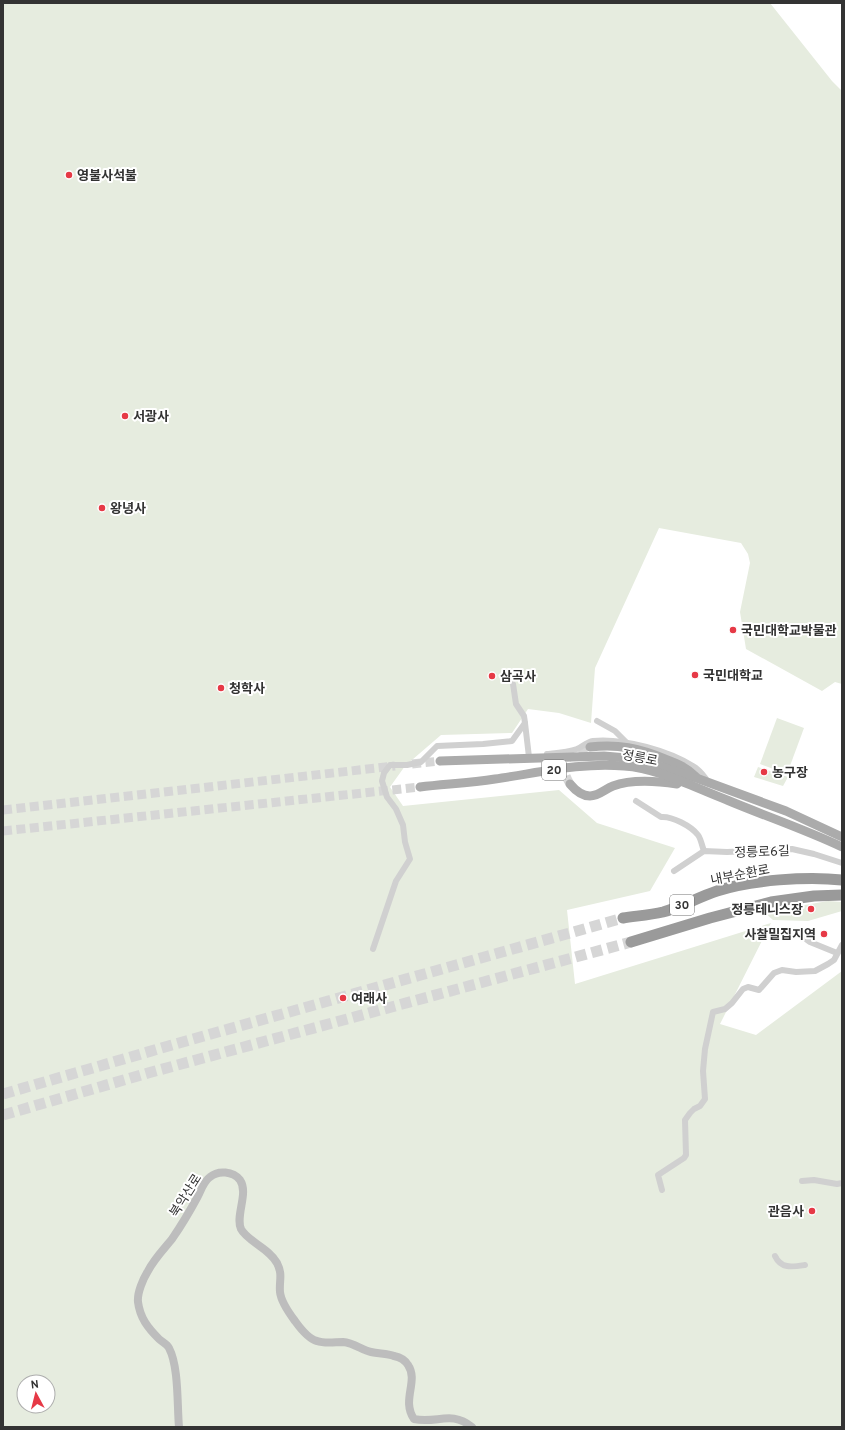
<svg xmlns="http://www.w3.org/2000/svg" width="845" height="1430" font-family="Overpass,'Noto Sans KR',sans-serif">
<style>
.green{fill:#e6ecdf;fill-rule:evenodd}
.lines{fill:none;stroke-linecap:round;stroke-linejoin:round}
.primary-tunnel{stroke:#d6d6d6;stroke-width:9;stroke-dasharray:9 4.5;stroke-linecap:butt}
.highway-tunnel{stroke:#d6d6d6;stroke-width:11;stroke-dasharray:11 5.5;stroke-linecap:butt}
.street{stroke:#d0d0d0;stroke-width:6}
.secondary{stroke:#bdbdbd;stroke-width:8}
.primary{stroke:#ababab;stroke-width:9}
.highway{stroke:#9a9a9a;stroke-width:11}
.poi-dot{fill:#e63946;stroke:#fff;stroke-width:1.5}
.labels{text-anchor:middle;stroke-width:4;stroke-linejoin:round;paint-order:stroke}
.shield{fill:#fff;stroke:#707070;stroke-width:1}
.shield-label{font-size:12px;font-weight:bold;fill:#333}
.poi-label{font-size:13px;font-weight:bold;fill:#333;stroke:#fff;text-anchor:start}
.street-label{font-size:13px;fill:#333;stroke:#fff}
</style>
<rect width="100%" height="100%" fill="#fff"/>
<g class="green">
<path d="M 3,3 L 770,3 L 832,81 L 842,91 L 842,684 L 835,682 L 822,691 L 746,649 L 740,612 L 750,563 L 748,554 L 741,543 L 659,528 L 595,668 L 591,723 L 559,713 L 528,709 L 512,733 L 441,735 L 405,766 L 390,787 L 403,806 L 559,790 L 597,823 L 675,848 L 650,891 L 567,910 L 575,984 L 771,923 L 720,1024 L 756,1035 L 842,971 L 842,1427 L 3,1427 ZM 24,1382 L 48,1382 L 48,1406 L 24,1406 Z"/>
<path d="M 777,718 L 804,728 L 787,774 L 760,764 Z"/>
<path d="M 758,767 L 788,777 L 783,786 L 754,777 Z"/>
<path d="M 828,901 L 842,902 L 842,911 L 808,921 L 773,920 L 764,912 Z"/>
</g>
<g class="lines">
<g class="primary-tunnel">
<path d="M 412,764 L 440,761"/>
<path d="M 570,784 C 556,760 569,754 590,747"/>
<path d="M 3,810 L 395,766"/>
<path d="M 3,831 L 420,787"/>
</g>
<g class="highway-tunnel">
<path d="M 3,1094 L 172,1045 L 623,918"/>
<path d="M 3,1115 L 148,1073 L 631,942"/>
</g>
<g class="street">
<path d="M 513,684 L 516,704 L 524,716 L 525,723"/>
<path d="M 597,721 L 615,731 L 626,742"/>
<path d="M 547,754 C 556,753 568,752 577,749 C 583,746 587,742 593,741 C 624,738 670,751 696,768 C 701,772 705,777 708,782"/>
<path d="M 636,801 L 661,817 C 672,816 691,826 698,835 C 701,839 702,846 704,851"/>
<path d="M 674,871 L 704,851 L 727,852 L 792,849 L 814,854 L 842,863"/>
<path d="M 799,934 L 810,942 L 837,953"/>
<path d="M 373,949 L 396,881 L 410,859 L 405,842 L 403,825 L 396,809 L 387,797 L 382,781 L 384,773 L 390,765 L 407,765 L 421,762 L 437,746 L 483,744 L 512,741 L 525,723 L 529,757"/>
<path d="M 802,1181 L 814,1180 L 837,1184 L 842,1183"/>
<path d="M 662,1190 L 658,1175 L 684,1158 L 686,1155 L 685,1120 L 690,1113 L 694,1109 L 700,1106 L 705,1099 L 703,1071 L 705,1049 L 713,1012 L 725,1009 L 732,1003 L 743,989 L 748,987 L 759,990 L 774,973 L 782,970 L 796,972 L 815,971 L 828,964 L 834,960 L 842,945"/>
<path d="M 775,1256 C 781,1269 792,1267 805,1265"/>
</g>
<path class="secondary" d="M 179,1427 C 177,1405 179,1367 169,1348 C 167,1344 162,1342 159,1339 C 148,1328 140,1318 138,1302 C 137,1293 143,1279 148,1271 C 154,1259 164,1249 172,1239 C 181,1226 190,1211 198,1196 C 201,1190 204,1181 210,1177 C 218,1170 233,1171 240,1180 C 249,1193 235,1216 241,1229 C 247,1241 269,1248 277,1263 C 283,1275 279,1280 280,1292 C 281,1302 289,1313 295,1321 C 300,1328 309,1339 317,1341 C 325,1344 335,1342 343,1342 C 354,1343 362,1350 371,1352 C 379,1354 387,1353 394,1356 C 399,1357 405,1360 408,1365 C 419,1381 401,1400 414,1419 C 437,1424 451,1410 472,1427"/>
<g class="primary">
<path d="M 590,747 C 619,744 638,748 665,759 C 678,764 686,767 696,777"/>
<path d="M 440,761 L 604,756 L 638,759 L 699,779 L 786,811 L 842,837"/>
<path d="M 570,784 C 575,790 582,796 590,796 C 599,796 605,789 613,786 C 632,779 657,781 677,784"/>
<path d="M 420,787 C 445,784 470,783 495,779 C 538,773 581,762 624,766 C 658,768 695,788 727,800 C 765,816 804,829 842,847"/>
</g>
<g class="highway">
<path d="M 623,918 C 636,916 650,915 663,912 C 681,907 699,897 717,891 C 750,880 808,876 842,880"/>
<path d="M 631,942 L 710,918 L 771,902 L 814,896 L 842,895"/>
</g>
</g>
<g class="poi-dot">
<circle cx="69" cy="175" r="4"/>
<circle cx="125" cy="416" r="4"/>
<circle cx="102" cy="508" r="4"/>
<circle cx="733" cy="630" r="4"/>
<circle cx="695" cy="675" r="4"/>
<circle cx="492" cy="676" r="4"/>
<circle cx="221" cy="688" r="4"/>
<circle cx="764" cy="772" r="4"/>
<circle cx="811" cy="909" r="4"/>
<circle cx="824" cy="934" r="4"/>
<circle cx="343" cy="998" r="4"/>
<circle cx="812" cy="1211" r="4"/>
</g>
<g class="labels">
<g class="shield">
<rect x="542" y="760" width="24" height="20" rx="3"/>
<rect x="670" y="895" width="24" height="20" rx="3"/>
</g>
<g class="shield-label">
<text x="554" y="774">20</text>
<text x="682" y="909">30</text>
</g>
<g class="poi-label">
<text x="77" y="180">영불사석불</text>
<text x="133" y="421">서광사</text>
<text x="110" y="513">왕녕사</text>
<text x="741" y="635">국민대학교박물관</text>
<text x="703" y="680">국민대학교</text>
<text x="500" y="681">삼곡사</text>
<text x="229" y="693">청학사</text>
<text x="772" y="777">농구장</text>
<text x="803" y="914" text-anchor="end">정릉테니스장</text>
<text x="816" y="939" text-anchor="end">사찰밀집지역</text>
<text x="351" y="1003">여래사</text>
<text x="804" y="1216" text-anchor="end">관음사</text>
</g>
<g class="street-label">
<text transform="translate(640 757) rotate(11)" y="5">정릉로</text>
<text transform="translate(762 851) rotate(-2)" y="5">정릉로6길</text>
<text transform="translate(740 874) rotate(-11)" y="5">내부순환로</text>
<text transform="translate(185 1195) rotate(-58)" y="5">북악산로</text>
</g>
</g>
<rect width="845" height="1430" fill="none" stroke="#333333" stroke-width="8"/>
<g transform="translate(36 1394) rotate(353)"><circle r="19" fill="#ffffff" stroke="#adadad"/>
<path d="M0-3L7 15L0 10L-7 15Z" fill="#e63946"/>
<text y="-6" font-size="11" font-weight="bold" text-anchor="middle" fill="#333333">N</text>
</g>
</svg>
